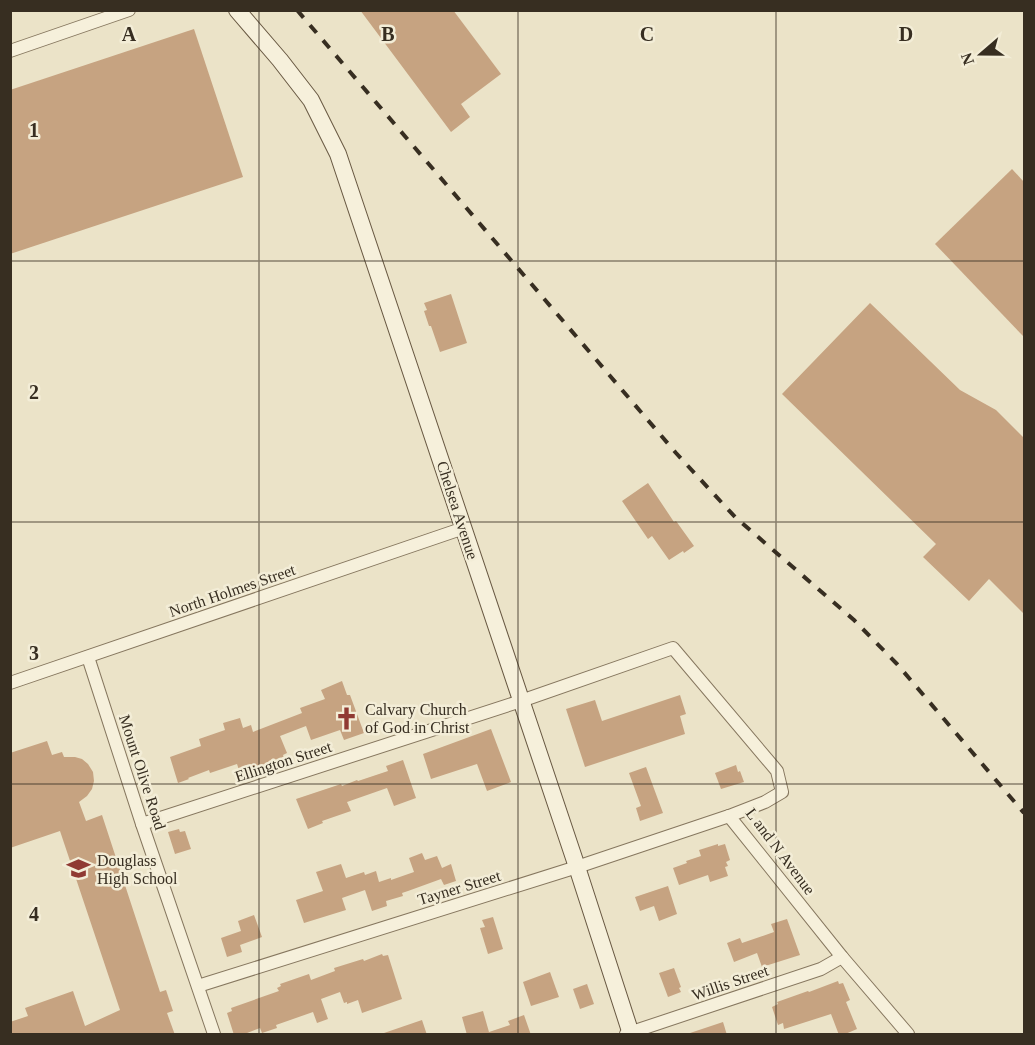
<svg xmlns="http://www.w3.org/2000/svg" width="1035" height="1045" font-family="'Times New Roman',serif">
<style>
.building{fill:#c6a381}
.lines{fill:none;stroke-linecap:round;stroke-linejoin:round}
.minor-casing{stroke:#86775f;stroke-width:14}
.secondary-casing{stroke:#685842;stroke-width:18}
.minor{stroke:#f6f0db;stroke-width:12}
.secondary{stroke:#f6f0db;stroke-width:16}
.rail{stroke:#372e21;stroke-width:4;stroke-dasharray:10 10;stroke-linecap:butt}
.grid{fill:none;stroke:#372e21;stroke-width:1.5;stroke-opacity:0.55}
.labels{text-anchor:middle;stroke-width:5;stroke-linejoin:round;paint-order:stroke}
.street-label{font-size:16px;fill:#372e21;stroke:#f3edd7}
.poi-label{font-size:16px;fill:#372e21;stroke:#f3edd7;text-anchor:start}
.grid-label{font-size:20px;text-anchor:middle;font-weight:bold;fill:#372e21;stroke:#f3edd7;stroke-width:5;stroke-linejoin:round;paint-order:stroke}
</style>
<rect width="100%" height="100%" fill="#ebe3c8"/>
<g class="building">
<path d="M 360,10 L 453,10 L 501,74 L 461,104 L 470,117 L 451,132 Z"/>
<path d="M 194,29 L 243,177 L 10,254 L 10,90 Z"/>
<path d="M 1012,169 L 1024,182 L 1024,337 L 935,244 Z"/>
<path d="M 451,294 L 467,343 L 440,352 L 431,326 L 429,326 L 424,311 L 427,310 L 424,303 Z"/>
<path d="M 870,303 L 960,390 L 996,410 L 1024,438 L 1024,614 L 989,579 L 969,601 L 923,557 L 936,544 L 782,394 Z"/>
<path d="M 648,483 L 674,522 L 676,521 L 694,546 L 684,553 L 683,551 L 669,560 L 652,536 L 648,539 L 622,501 Z"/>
<path d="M 342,681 L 347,695 L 350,695 L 364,733 L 344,740 L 340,730 L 311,740 L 306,726 L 280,736 L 287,753 L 283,755 L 284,758 L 249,772 L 247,767 L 239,770 L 237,764 L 210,773 L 209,770 L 188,778 L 189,779 L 178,783 L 170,757 L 201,746 L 199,739 L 225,730 L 223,723 L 240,718 L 243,728 L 251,725 L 253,732 L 302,713 L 300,708 L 325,699 L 321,690 Z"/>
<path d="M 680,695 L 686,714 L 680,716 L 685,734 L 585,767 L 566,709 L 595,700 L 602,721 Z"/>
<path d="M 491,729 L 511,782 L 487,791 L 477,764 L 431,779 L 423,754 Z"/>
<path d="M 47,741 L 52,755 L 62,752 L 64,757 L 75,757 L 82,759 L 88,764 L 93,772 L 94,781 L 92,789 L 87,796 L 79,802 L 86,821 L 102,815 L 160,992 L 166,990 L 173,1011 L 167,1013 L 175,1035 L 10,1035 L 10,1022 L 28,1016 L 25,1008 L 73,991 L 85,1026 L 120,1010 L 60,831 L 10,848 L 10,753 Z"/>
<path d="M 403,760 L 416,798 L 394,806 L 387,788 L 347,802 L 351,811 L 322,821 L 323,823 L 308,829 L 296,799 L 341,784 L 342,786 L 357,780 L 358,781 L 388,771 L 386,766 Z"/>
<path d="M 736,765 L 738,772 L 740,771 L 744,782 L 721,789 L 715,773 Z"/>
<path d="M 646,767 L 663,813 L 640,821 L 636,808 L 641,806 L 629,773 Z"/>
<path d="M 179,829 L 180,832 L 185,831 L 191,849 L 175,854 L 168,832 Z"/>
<path d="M 718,844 L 718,846 L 725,844 L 730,860 L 726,862 L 728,866 L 725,867 L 728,876 L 710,882 L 708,875 L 679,885 L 673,868 L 687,863 L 686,861 L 701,856 L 699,850 Z"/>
<path d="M 422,853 L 425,860 L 437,856 L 442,868 L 451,864 L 456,881 L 444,885 L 441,879 L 408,891 L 402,893 L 403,896 L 386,901 L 387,906 L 372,911 L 365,890 L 342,898 L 346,910 L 304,923 L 296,900 L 323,891 L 316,872 L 341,864 L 346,878 L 364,872 L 365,875 L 376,871 L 379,882 L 391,878 L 391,880 L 414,872 L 409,858 Z"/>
<path d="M 668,886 L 677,914 L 659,921 L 654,906 L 640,911 L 635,897 Z"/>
<path d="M 254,915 L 262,937 L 240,945 L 242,952 L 227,957 L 221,938 L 241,931 L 238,921 Z"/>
<path d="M 493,917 L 503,949 L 488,954 L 480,928 L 485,927 L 482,920 Z"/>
<path d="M 787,919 L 800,955 L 762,967 L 757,953 L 734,962 L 727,943 L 740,938 L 742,943 L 774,932 L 771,924 Z"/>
<path d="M 382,954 L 383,956 L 388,955 L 402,999 L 362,1013 L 358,1000 L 347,1004 L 347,1002 L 344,1003 L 340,992 L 321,999 L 328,1019 L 317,1023 L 313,1012 L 276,1025 L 277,1028 L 262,1033 L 260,1028 L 242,1035 L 234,1035 L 227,1013 L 232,1011 L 231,1008 L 279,991 L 277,988 L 281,986 L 280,984 L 309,974 L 311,980 L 335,971 L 334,968 L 363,959 L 364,961 Z"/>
<path d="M 674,968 L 681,987 L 679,988 L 681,992 L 668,997 L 659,973 Z"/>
<path d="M 550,972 L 559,997 L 531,1006 L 523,982 Z"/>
<path d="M 838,981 L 839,984 L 843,983 L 850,1000 L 846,1002 L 857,1029 L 843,1035 L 839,1035 L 831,1014 L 784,1029 L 783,1023 L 778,1025 L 772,1007 L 778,1004 L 777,1002 L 808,991 L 809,992 Z"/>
<path d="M 587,984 L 594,1004 L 580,1009 L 573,989 Z"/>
<path d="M 483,1011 L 489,1032 L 510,1025 L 508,1021 L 524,1015 L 531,1035 L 467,1035 L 462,1017 Z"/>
<path d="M 422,1020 L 427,1035 L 384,1035 L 384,1033 Z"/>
<path d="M 723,1022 L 727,1035 L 691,1035 L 690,1033 Z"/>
</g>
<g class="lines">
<defs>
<g id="minor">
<path d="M 10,51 L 129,10"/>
<path d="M 88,657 L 142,824 L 214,1034"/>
<path d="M 10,683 L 464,528"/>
<path d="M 729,816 L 842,957 L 908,1034"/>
<path d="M 142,824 L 521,701 L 673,648 L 777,771 L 782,792 L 765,802 L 729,816 L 577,867 L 198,986"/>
<path d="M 626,1034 L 821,969 L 842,957"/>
</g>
<path id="secondary" d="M 237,10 L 280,60 L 311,100 L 338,154 L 577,867 L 631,1034"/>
</defs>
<use href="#minor" class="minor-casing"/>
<use href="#secondary" class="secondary-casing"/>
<use href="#minor" class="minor"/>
<use href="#secondary" class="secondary"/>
<path class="rail" d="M 297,10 L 676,453 L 735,517 L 854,620 L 897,664 L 1024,813"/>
</g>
<path class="grid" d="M 259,10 L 259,1034M 518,10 L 518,1034M 776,10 L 776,1034M 10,261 L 1024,261M 10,522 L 1024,522M 10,784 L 1024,784"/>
<defs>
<symbol id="church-bare" viewBox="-9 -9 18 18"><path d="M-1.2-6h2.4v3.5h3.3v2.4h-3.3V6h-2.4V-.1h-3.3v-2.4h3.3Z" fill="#903a33" stroke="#f3edd7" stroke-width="2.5" paint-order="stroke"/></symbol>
<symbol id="school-bare" viewBox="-9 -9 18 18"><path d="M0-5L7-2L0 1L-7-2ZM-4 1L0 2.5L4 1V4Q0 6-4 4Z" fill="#903a33" stroke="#f3edd7" stroke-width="2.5" paint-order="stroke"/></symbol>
</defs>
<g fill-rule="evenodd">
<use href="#church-bare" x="330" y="702" width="33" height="33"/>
<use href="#school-bare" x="62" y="852" width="33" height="33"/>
</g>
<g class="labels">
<g class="street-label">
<text transform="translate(458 510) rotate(72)" y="6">Chelsea Avenue</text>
<text transform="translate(232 590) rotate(-19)" y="6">North Holmes Street</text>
<text transform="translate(283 761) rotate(-18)" y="6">Ellington Street</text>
<text transform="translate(143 772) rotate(72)" y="6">Mount Olive Road</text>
<text transform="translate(781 851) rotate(53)" y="6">L and N Avenue</text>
<text transform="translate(459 887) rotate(-17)" y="6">Tayner Street</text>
<text transform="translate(730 982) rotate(-19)" y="6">Willis Street</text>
</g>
<g class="poi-label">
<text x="365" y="715">Calvary Church<tspan x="365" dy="18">of God in Christ</tspan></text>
<text x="97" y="866">Douglass<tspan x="97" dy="18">High School</tspan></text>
</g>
</g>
<g class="grid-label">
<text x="129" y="41">A</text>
<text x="388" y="41">B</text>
<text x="647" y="41">C</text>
<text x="906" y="41">D</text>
<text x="34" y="137">1</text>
<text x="34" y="399">2</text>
<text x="34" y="660">3</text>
<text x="34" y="921">4</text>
</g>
<rect width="1035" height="1045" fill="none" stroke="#372e21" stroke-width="24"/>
<g transform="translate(981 54) rotate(250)" stroke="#f3edd7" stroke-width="4.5" paint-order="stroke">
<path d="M0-4.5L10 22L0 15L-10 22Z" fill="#372e21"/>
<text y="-9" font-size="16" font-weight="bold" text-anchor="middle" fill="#372e21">N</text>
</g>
</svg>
